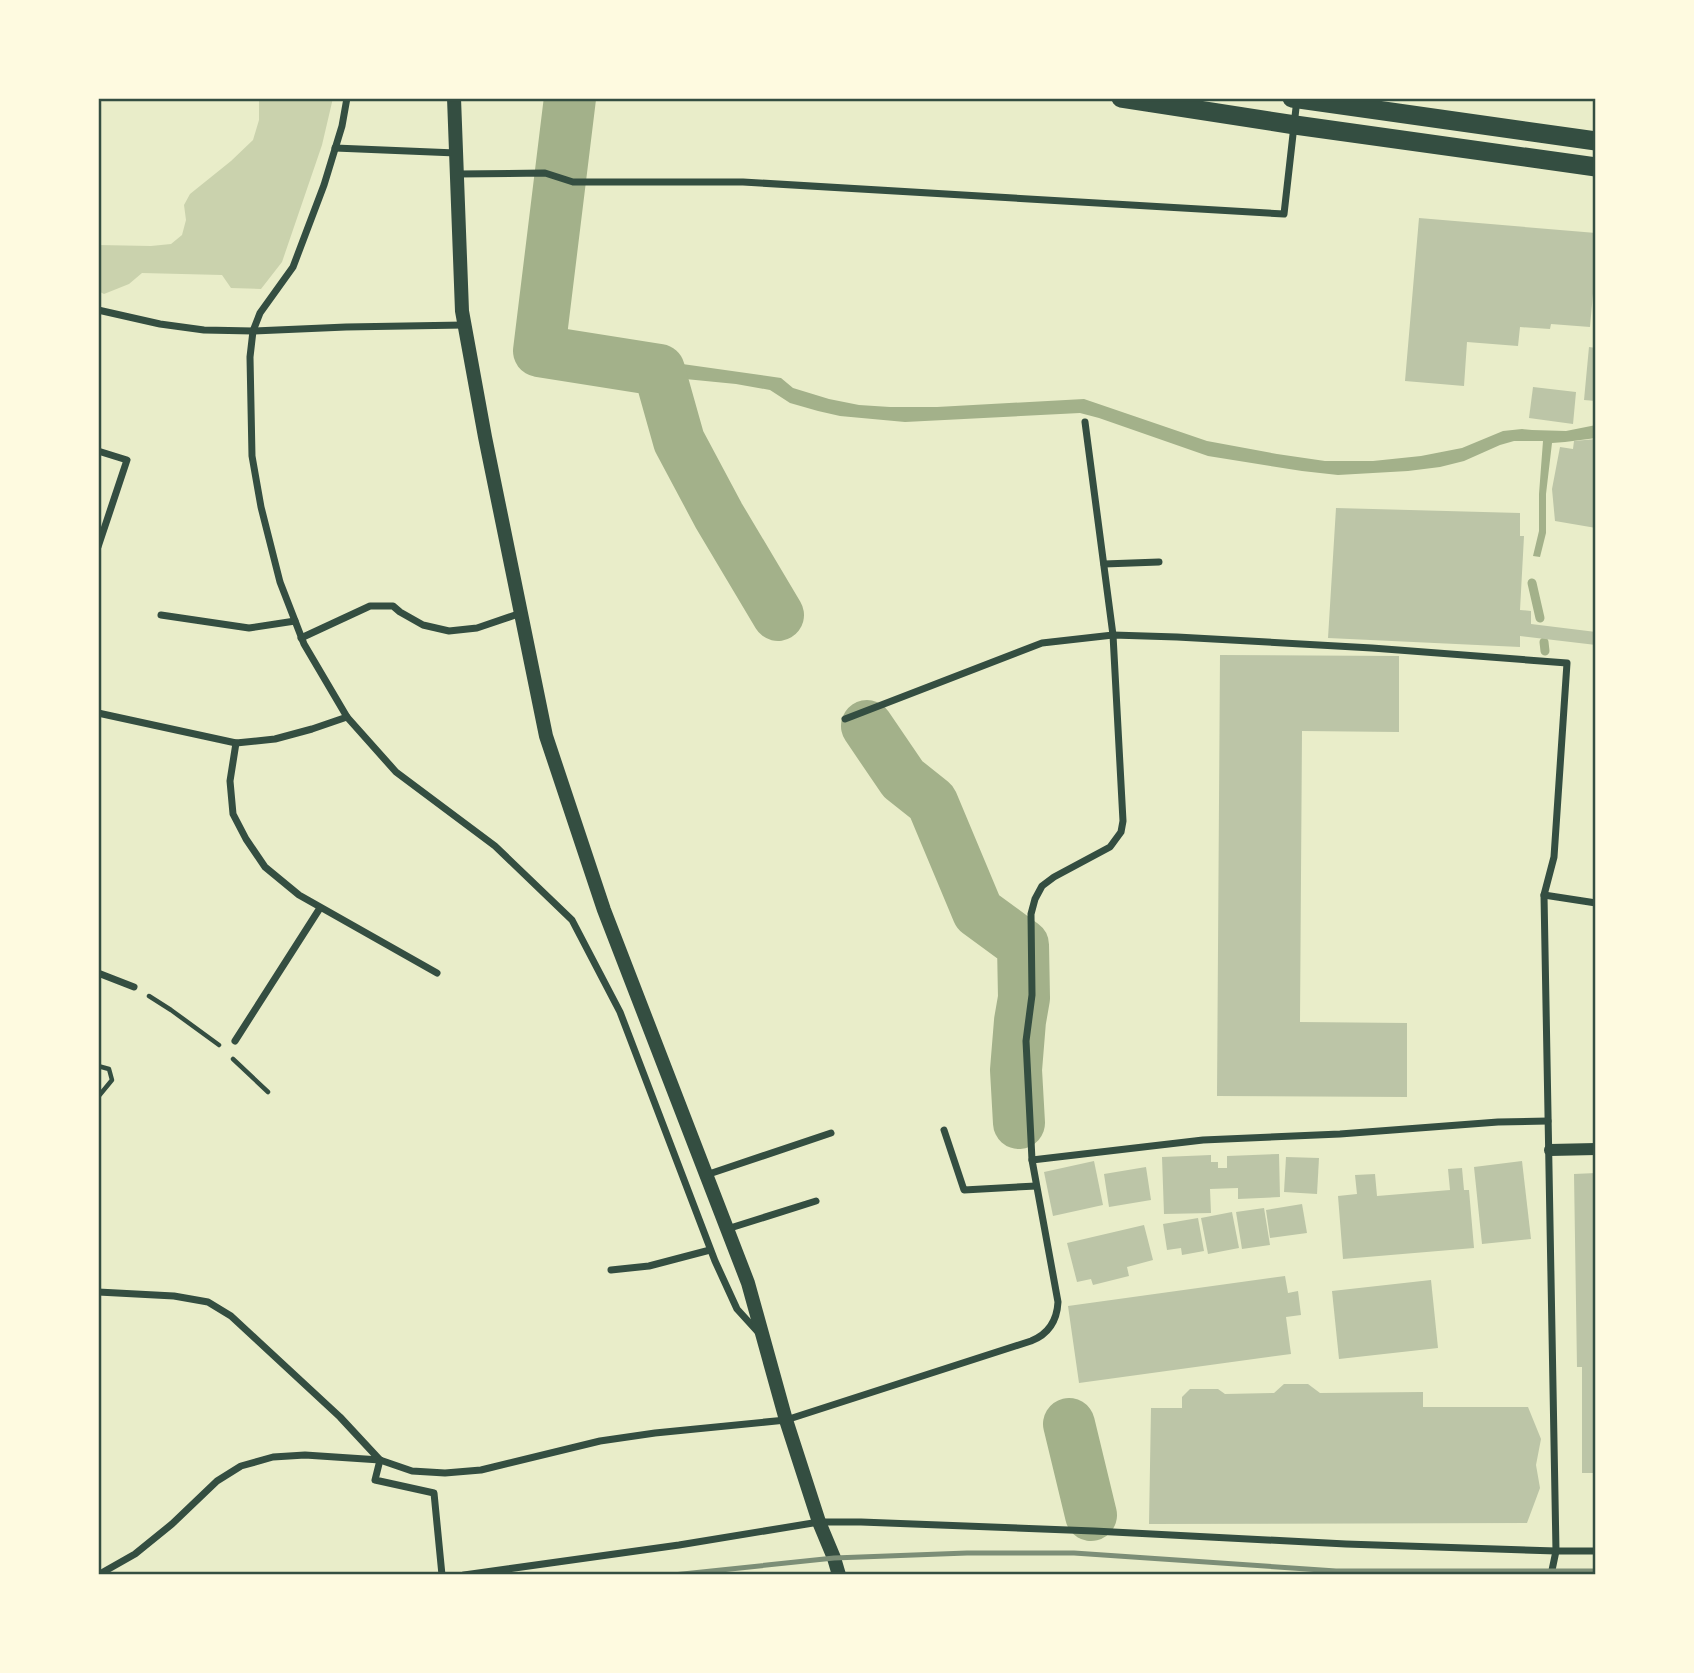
<svg xmlns="http://www.w3.org/2000/svg" width="1694" height="1673" font-family="'PT Sans Narrow',sans-serif">
<style>
.green{fill:#cad2ad}
.water{fill:#a3b18a}
.lines{fill:none;stroke-linecap:round;stroke-linejoin:round}
.stream{stroke:#a3b18a;stroke-width:9}
.river{stroke:#a3b18a;stroke-width:52}
.building{fill:#bcc5a7}
.path{stroke:#344e41;stroke-width:4.5}
.minor{stroke:#344e41;stroke-width:7}
.tertiary{stroke:#344e41;stroke-width:12}
.secondary{stroke:#344e41;stroke-width:14}
.trunk{stroke:#344e41;stroke-width:19}
.rail{stroke:#7c8e77;stroke-width:5}
.neatline{fill:none;stroke:#344e41;stroke-width:2.5}
</style>
<rect width="100%" height="100%" fill="#e9edc9"/>
<path class="green" d="M 257,98 L 333,98 L 322,145 L 282,262 L 261,289 L 231,288 L 222,275 L 142,273 L 129,284 L 104,294 L 98,291 L 98,245 L 151,246 L 171,244 L 182,235 L 186,220 L 184,205 L 190,194 L 231,161 L 253,140 L 259,120 L 259,100 Z"/>
<path class="water" d="M 661,361 L 781,378 L 793,388 L 829,399 L 859,405 L 890,407 L 937,407 L 1084,399 L 1207,441 L 1277,454 L 1325,461 L 1373,461 L 1421,456 L 1462,448 L 1503,431 L 1522,429 L 1532,430 L 1566,431 L 1596,425 L 1596,438 L 1565,442 L 1552,443 L 1546,494 L 1546,533 L 1540,557 L 1533,556 L 1539,531 L 1539,494 L 1543,441 L 1514,441 L 1500,445 L 1464,461 L 1440,467 L 1408,471 L 1338,475 L 1302,471 L 1208,456 L 1099,418 L 1080,413 L 905,422 L 840,416 L 818,411 L 790,403 L 770,390 L 736,384 L 665,377 Z"/>
<g class="lines">
<g class="stream">
<path d="M 1532,583 L 1540,618"/>
<path d="M 1544,642 L 1545,651"/>
</g>
<g class="river">
<path d="M 570,98 L 539,351 L 659,370 L 679,441 L 719,516 L 778,615"/>
<path d="M 867,726 L 903,779 L 932,802 L 978,912 L 1023,945 L 1024,998 L 1020,1021 L 1016,1070 L 1019,1123"/>
<path d="M 1069,1424 L 1091,1515"/>
</g>
</g>
<g class="building">
<path d="M 1419,218 L 1596,233 L 1596,260 L 1590,327 L 1551,324 L 1550,329 L 1520,327 L 1518,346 L 1467,342 L 1464,386 L 1405,381 Z"/>
<path d="M 1589,347 L 1596,348 L 1596,401 L 1584,400 Z"/>
<path d="M 1533,387 L 1576,392 L 1573,424 L 1529,418 Z"/>
<path d="M 1596,439 L 1596,528 L 1555,521 L 1552,489 L 1560,447 L 1573,449 L 1574,441 Z"/>
<path d="M 1336,508 L 1520,513 L 1520,536 L 1524,536 L 1520,610 L 1531,611 L 1531,624 L 1596,632 L 1596,645 L 1520,636 L 1520,647 L 1328,638 Z"/>
<path d="M 1220,655 L 1399,656 L 1399,732 L 1302,731 L 1300,1022 L 1407,1023 L 1407,1097 L 1217,1096 Z"/>
<path d="M 1279,1154 L 1280,1197 L 1238,1199 L 1238,1188 L 1210,1189 L 1211,1213 L 1164,1214 L 1162,1157 L 1211,1155 L 1211,1162 L 1218,1162 L 1218,1168 L 1227,1168 L 1227,1156 Z"/>
<path d="M 1286,1157 L 1319,1158 L 1317,1194 L 1284,1192 Z"/>
<path d="M 1094,1161 L 1103,1205 L 1053,1216 L 1044,1172 Z"/>
<path d="M 1522,1161 L 1531,1239 L 1482,1244 L 1474,1167 Z"/>
<path d="M 1146,1167 L 1151,1200 L 1109,1207 L 1104,1174 Z"/>
<path d="M 1462,1168 L 1464,1190 L 1469,1190 L 1474,1248 L 1343,1259 L 1338,1196 L 1357,1194 L 1355,1175 L 1375,1174 L 1377,1196 L 1450,1190 L 1448,1169 Z"/>
<path d="M 1596,1173 L 1596,1473 L 1582,1473 L 1582,1367 L 1577,1367 L 1574,1174 Z"/>
<path d="M 1302,1204 L 1307,1233 L 1270,1238 L 1266,1210 Z"/>
<path d="M 1264,1208 L 1270,1245 L 1242,1249 L 1236,1212 Z"/>
<path d="M 1232,1212 L 1239,1248 L 1208,1254 L 1201,1218 Z"/>
<path d="M 1198,1218 L 1204,1251 L 1182,1255 L 1181,1248 L 1167,1250 L 1163,1224 Z"/>
<path d="M 1144,1225 L 1153,1260 L 1127,1267 L 1129,1276 L 1093,1285 L 1091,1279 L 1077,1282 L 1067,1243 Z"/>
<path d="M 1285,1276 L 1288,1293 L 1298,1291 L 1301,1315 L 1286,1317 L 1291,1354 L 1079,1383 L 1068,1306 Z"/>
<path d="M 1431,1280 L 1438,1348 L 1339,1359 L 1332,1291 Z"/>
<path d="M 1284,1384 L 1308,1384 L 1320,1393 L 1423,1392 L 1423,1407 L 1528,1407 L 1541,1439 L 1536,1465 L 1540,1488 L 1527,1523 L 1149,1524 L 1151,1408 L 1182,1408 L 1182,1397 L 1190,1389 L 1218,1389 L 1225,1394 L 1274,1393 Z"/>
</g>
<g class="lines">
<g class="path">
<path d="M 149,996 L 171,1010 L 219,1045"/>
<path d="M 233,1059 L 268,1092"/>
<path d="M 98,1066 L 109,1069 L 112,1080 L 98,1097"/>
</g>
<g class="minor">
<path d="M 347,98 L 342,126 L 324,185 L 293,267 L 260,313 L 253,331 L 250,357 L 252,456 L 261,507 L 280,582 L 304,644 L 347,717 L 396,772 L 495,846 L 572,920 L 620,1012 L 715,1261 L 737,1309 L 757,1331"/>
<path d="M 335,148 L 456,153"/>
<path d="M 457,174 L 545,173 L 573,182 L 743,182 L 1284,214 L 1297,99"/>
<path d="M 98,310 L 160,324 L 204,330 L 253,331 L 346,327 L 464,325"/>
<path d="M 98,451 L 127,460 L 98,547"/>
<path d="M 1104,564 L 1159,562"/>
<path d="M 161,615 L 249,628 L 295,621"/>
<path d="M 301,638 L 370,606 L 393,606 L 400,612 L 423,625 L 449,631 L 477,628 L 521,613"/>
<path d="M 98,713 L 236,743 L 275,739 L 312,729 L 347,717"/>
<path d="M 845,719 L 1042,643 L 1113,635 L 1177,637 L 1372,648 L 1567,663 L 1554,857 L 1544,895 L 1556,1551 L 1551,1575"/>
<path d="M 236,743 L 230,781 L 233,814 L 246,839 L 265,867 L 299,895 L 437,973"/>
<path d="M 1544,895 L 1596,903"/>
<path d="M 98,973 L 134,987"/>
<path d="M 235,1041 L 320,908"/>
<path d="M 944,1130 L 964,1190 L 1036,1186"/>
<path d="M 1032,1160 L 1203,1140 L 1340,1134 L 1498,1122 L 1548,1121"/>
<path d="M 706,1175 L 831,1133"/>
<path d="M 727,1229 L 816,1201"/>
<path d="M 611,1270 L 649,1266 L 710,1250"/>
<path d="M 98,1292 L 174,1296 L 208,1302 L 231,1316 L 258,1341 L 340,1417 L 379,1459"/>
<path d="M 380,1460 L 375,1480 L 434,1493 L 442,1575"/>
<path d="M 98,1575 L 135,1554 L 172,1524 L 217,1481 L 241,1466 L 273,1457 L 305,1455 L 380,1460 L 412,1471 L 445,1473 L 481,1470 L 600,1441 L 655,1433 L 786,1420 L 1031,1341 C 1049,1334 1057,1321 1058,1302 L 1032,1160 L 1026,1041 L 1032,995 L 1031,914 L 1035,899 L 1042,886 L 1054,877 L 1110,847 L 1121,832 L 1123,821 L 1113,635 L 1085,422"/>
<path d="M 464,1575 L 679,1545 L 819,1522 L 861,1522 L 1094,1531 L 1346,1544 L 1556,1551 L 1596,1551"/>
</g>
<path class="tertiary" d="M 1550,1150 L 1596,1149"/>
<path class="secondary" d="M 454,98 L 462,311 L 485,437 L 546,736 L 604,910 L 748,1283 L 786,1420 L 819,1522 L 834,1558 L 839,1575"/>
<g class="trunk">
<path d="M 1121,98 L 1295,125 L 1596,167"/>
<path d="M 1292,98 L 1596,141"/>
</g>
<path class="rail" d="M 673,1575 L 834,1558 L 967,1553 L 1074,1553 L 1336,1571 L 1596,1571"/>
</g>
<rect width="1694" height="1673" fill="none" stroke="#fefae0" stroke-width="200"/>
<rect x="100" y="100" width="1494" height="1473" class="neatline"/>
</svg>
